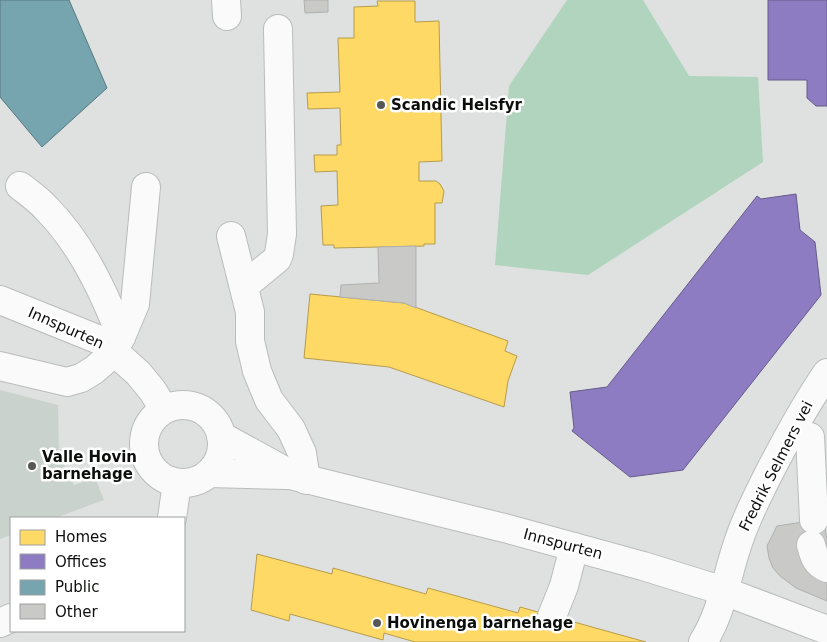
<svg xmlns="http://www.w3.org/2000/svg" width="827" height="642" font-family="'DejaVu Sans',sans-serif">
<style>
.built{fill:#cad2cd}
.green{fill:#b0d4bd}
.homes{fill:#ffd966;stroke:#b69c4b}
.offices{fill:#8e7cc3;stroke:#675b8c}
.public{fill:#76a5af;stroke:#56787e}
.building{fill:#c9c9c8;stroke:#afb0af}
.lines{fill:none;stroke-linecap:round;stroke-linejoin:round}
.minor-casing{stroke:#babcbb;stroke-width:30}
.minor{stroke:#fafafa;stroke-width:28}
.poi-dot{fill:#565856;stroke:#fff;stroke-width:2}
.labels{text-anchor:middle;stroke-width:5;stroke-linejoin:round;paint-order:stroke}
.poi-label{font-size:15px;font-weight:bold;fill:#0c0e0c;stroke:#fff;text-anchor:start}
.street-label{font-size:15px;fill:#0c0e0c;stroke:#fff}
</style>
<rect width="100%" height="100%" fill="#dee1df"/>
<path class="built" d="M 0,390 L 58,405 L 59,454 L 74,485 L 95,478 L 104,500 L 55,518 L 11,518 L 11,535 L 0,539 Z"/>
<path class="green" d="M 567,0 L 643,0 L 689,76 L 758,77 L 763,162 L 588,275 L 495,265 L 509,86 Z"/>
<g class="homes">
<path d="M 377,1 L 415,1 L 415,22 L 439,21 L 442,161 L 419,162 L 419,181 L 436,181 L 440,184 L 444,191 L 442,203 L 435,203 L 435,244 L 424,244 L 424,246 L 334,248 L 334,245 L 323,245 L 321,206 L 338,205 L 337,171 L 315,172 L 314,155 L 337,155 L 337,145 L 341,145 L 340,108 L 308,109 L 307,93 L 340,92 L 338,38 L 354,38 L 354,7 L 378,6 Z"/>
<path d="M 310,294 L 404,303 L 508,341 L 505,351 L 517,356 L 508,381 L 504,407 L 389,367 L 304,358 Z"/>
<path d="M 257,554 L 332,574 L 333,568 L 426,594 L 428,588 L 518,613 L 520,607 L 646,642 L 415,642 L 384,633 L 383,640 L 290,614 L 289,621 L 251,610 Z"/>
</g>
<g class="offices">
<path d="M 768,0 L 827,0 L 827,106 L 816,106 L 807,98 L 807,80 L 768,80 Z"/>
<path d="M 796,194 L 800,230 L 815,242 L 821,295 L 683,470 L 630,477 L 572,431 L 574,428 L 570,392 L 607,387 L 757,196 L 761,199 Z"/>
</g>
<path class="public" d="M 0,0 L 69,0 L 107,88 L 42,147 L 0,97 Z"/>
<g class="building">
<path d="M 304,0 L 328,0 L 328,12 L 305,13 Z"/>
<path d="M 416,246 L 416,308 L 404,303 L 340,297 L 341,285 L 379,283 L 378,247 Z"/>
<path d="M 823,519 L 827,539 L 827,601 L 796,588 L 780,576 L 773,568 L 769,558 L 767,546 L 777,526 Z"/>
</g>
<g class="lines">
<defs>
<g id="minor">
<path d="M 226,0 L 227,16"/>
<path d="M 231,236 L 250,312 L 250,341 L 257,371 L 269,400 L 291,429 L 302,453 L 306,480"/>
<path d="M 244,286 L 277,259 L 279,254 L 282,234 L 278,29"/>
<path d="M 0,300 L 102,341 L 138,373 L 152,390 L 164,409"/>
<path d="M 121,337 L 135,304 L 146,187"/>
<path d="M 0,366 L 67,382 L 81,378 L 94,370 L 109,357 L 121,337 C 104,291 81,243 46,208 C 39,200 29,193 20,186"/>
<circle cx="183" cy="444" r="39"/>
<path d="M 221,436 L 294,476 L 508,529 L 643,566 L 724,591 L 827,630"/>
<path d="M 810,437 L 814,520"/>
<path d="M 209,473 L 287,475"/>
<path d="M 172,518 L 177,483"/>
<path d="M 811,545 C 814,556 816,564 827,568"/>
<path d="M 552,616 L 564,586 L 574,547"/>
<path d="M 0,623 L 11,618"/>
<path d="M 703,642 C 721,614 726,580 736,549 C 744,523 756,499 768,475 C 786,440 804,406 827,373"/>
</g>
</defs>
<use href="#minor" class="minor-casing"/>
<use href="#minor" class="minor"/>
</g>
<g class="poi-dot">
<circle cx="381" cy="105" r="5"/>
<circle cx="32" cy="466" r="5"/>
<circle cx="377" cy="623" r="5"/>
</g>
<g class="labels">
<g class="poi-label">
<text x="391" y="110">Scandic Helsfyr</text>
<text x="42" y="462">Valle Hovin<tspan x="42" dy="17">barnehage</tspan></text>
<text x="387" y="628">Hovinenga barnehage</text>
</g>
<g class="street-label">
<text transform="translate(66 328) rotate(24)" y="5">Innspurten</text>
<text transform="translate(776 466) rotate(-63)" y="5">Fredrik Selmers vei</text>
<text transform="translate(563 544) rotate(15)" y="5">Innspurten</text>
</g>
</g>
<rect x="10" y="517" width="175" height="115" fill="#ffffff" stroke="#9e9f9e"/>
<rect x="20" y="530" width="25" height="15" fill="#ffd966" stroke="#9e9f9e"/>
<text x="55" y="542" font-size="15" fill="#0c0e0c">Homes</text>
<rect x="20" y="554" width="25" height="15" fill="#8e7cc3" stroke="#9e9f9e"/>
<text x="55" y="567" font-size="15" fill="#0c0e0c">Offices</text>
<rect x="20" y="580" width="25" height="15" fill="#76a5af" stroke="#9e9f9e"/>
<text x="55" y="592" font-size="15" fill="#0c0e0c">Public</text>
<rect x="20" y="604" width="25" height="15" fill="#c9c9c8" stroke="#9e9f9e"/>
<text x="55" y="617" font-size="15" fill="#0c0e0c">Other</text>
</svg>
